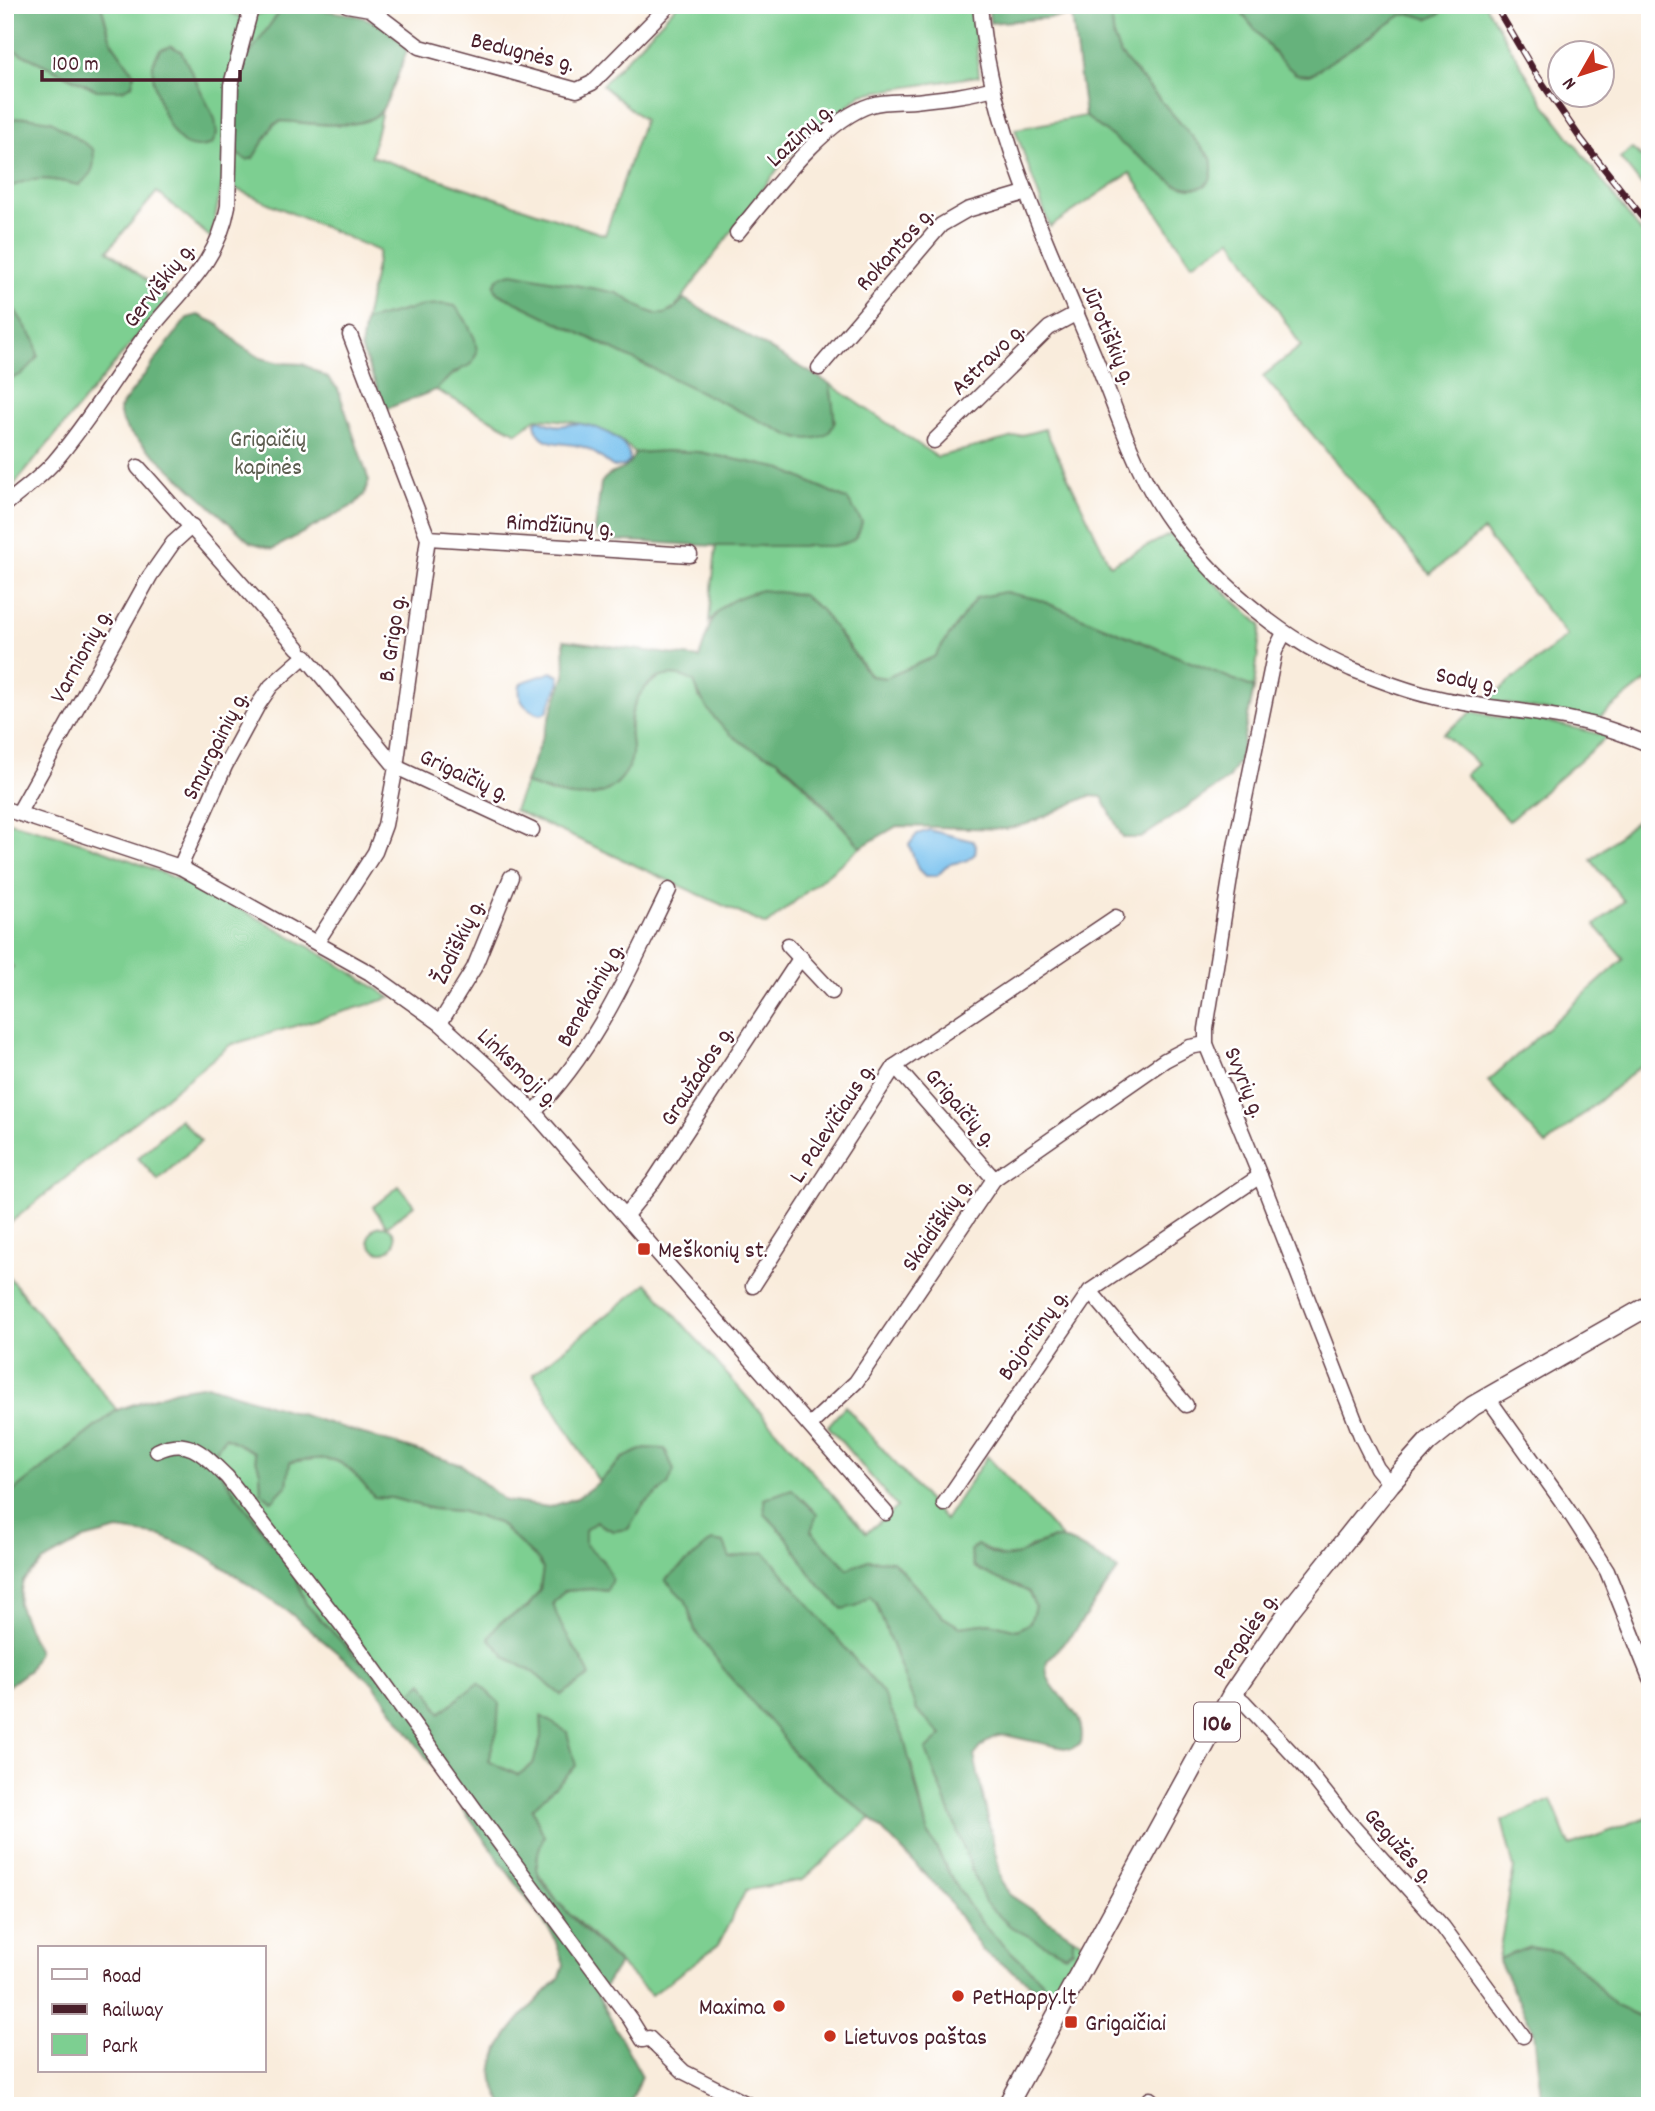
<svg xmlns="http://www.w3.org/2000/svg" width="1655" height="2111" font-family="Dekko,sans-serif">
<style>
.green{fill:#7dcf91;stroke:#64775e;stroke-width:2}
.forest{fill:#66b27b;stroke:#586853;stroke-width:2}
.water{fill:#74c0ee;stroke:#5f708c;stroke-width:2}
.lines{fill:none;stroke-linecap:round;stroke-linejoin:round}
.minor-casing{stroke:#643e46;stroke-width:17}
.major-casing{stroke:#643e46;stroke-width:22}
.minor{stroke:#fff;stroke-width:14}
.major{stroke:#fff;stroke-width:19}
.rail-casing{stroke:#4a1f2b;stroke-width:7}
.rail{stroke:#fff;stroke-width:4.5;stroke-dasharray:13;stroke-linecap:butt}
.poi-dot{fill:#c8321e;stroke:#fff;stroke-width:2.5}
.labels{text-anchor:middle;stroke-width:5;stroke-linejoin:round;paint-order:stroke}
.shield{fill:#fff;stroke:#80626b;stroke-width:2}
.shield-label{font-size:23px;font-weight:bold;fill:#4a1f2b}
.street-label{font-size:24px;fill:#4a1f2b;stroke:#fff}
.park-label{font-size:24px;fill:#5c5d4f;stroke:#fff}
.poi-label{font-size:24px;fill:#4a1f2b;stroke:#fff;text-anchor:start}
</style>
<rect width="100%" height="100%" fill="#fff"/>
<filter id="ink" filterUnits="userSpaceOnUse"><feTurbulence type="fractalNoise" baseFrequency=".0143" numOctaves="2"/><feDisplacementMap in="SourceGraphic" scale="14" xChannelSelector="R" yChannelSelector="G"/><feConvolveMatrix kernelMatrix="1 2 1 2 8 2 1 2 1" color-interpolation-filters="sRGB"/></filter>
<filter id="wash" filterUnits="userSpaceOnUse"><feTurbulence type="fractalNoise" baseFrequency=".00686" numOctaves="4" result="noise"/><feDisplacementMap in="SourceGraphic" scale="28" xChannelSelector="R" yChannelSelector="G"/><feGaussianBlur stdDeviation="1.57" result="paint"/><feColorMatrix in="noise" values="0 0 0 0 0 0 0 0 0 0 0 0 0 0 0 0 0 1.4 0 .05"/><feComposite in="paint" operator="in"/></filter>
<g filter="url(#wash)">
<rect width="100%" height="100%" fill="#f9ecdc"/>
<g class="green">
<path d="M 101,5 L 213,5 L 239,16 L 279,12 C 262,37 229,79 236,111 C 239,127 247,143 253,158 L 274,124 L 281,121 C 315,123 354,133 382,110 L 371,156 L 605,235 L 644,120 L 602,85 L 677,5 L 973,5 L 979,76 L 862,94 L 783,162 L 675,308 L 665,314 L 656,314 L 645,310 L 617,293 L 497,293 L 799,439 L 830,430 L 835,422 L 830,384 L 937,457 L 1045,429 L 1110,565 L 1171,534 L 1212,580 L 1261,625 L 1254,688 L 1037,599 L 976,598 L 934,657 L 886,678 L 871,676 L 821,610 L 802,595 L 722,607 L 709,622 L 716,546 L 832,546 L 848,500 L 782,469 L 699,452 L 635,453 C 607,424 574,421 537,418 L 517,433 L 436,390 C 464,358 491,371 465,319 L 426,305 L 365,321 L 379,251 L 222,183 L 211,238 L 157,192 L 108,250 L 169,298 L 5,496 L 5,379 L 14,378 L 35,341 L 5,295 L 5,191 C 27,174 54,179 79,185 L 26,117 L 5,120 L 5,46 L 97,90 L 122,90 L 134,74 L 111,41 Z"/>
<path d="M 1110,5 L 1235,5 L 1279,59 L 1296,74 L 1310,75 L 1402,15 L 1413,14 L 1429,19 L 1441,13 L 1443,5 L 1485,5 L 1543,102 L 1650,244 L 1650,678 L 1596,720 L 1487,700 L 1567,636 L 1483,531 L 1430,574 L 1263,376 L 1301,346 L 1232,239 L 1192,264 L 1130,173 L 1050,227 L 1015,129 L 1085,116 L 1175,184 L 1138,77 L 1120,54 L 1114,39 Z"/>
<path d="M 1632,149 L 1650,164 L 1650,196 L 1620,158 Z"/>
<path d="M 665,675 L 684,676 L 695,682 L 699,697 L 749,747 L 777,759 L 805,786 L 861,847 L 766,925 L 514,810 L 525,783 L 551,793 L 632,754 C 629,718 628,691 665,675 Z"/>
<path d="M 1472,712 L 1496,717 L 1545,721 L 1608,736 L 1509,821 L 1466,775 L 1478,764 L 1443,734 Z"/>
<path d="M 1650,809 L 1650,1058 L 1546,1145 L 1488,1081 L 1624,959 L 1595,925 L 1624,901 L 1591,860 Z"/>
<path d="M 5,821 C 148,856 269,917 391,998 L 230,1045 L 5,1227 L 5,973 L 13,967 L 5,957 Z"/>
<path d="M 180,1119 L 201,1141 L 158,1180 L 138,1158 Z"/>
<path d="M 399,1186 L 414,1205 L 387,1226 L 373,1207 Z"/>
<circle cx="382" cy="1239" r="13"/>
<path d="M 5,1272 L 117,1410 L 5,1498 Z"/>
<path d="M 647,1283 L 866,1533 L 897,1507 L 828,1426 L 845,1406 L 945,1520 L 987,1456 L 1063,1539 L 1051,1539 L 1032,1546 L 1019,1555 L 1003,1557 L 977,1545 L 970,1551 L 974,1567 C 992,1578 1011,1583 1029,1592 L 1035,1606 L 1030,1623 L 1017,1630 L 990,1623 L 960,1627 L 943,1617 L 893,1561 L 857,1564 L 848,1569 L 811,1531 L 765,1514 L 786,1536 L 814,1579 L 856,1606 L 870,1595 L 876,1603 L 917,1711 L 942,1735 L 971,1870 L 1073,1949 L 1073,1937 L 1087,1945 L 1055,2000 L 1045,1994 L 1042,1981 L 990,1932 L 972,1910 L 954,1882 L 927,1831 L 911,1761 L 666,1580 L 686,1601 L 695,1631 L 778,1731 L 795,1755 L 871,1818 L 803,1880 L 746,1890 L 718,1945 L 651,1995 L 559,1903 L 537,1871 L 538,1851 L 544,1836 L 532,1809 L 547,1794 L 542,1734 L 533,1764 L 518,1775 L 487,1761 L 497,1731 L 440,1713 L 423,1683 L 406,1698 L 356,1657 L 306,1604 L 293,1571 L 210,1459 L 225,1437 L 254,1452 L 260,1472 L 261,1492 L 287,1485 L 289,1462 C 341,1454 342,1459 374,1497 L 392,1498 L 433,1509 L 460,1511 L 498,1523 L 539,1561 L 543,1569 L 540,1590 L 528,1607 L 499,1623 L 507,1658 L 533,1672 L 561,1695 L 569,1640 L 557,1620 L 553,1603 L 564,1591 L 592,1589 L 607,1591 L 604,1562 L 585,1544 L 585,1530 L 595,1522 L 613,1531 L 628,1529 L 644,1504 L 668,1485 L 623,1458 L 599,1482 L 533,1374 Z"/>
<path d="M 1551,1800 L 1570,1846 L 1650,1816 L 1650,2021 L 1615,2006 L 1583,1970 L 1530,1947 L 1498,1959 L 1514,1868 L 1502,1821 Z"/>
</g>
<g class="forest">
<path d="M 5,5 L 101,5 L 111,41 L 134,74 L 132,85 L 122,90 L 97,90 L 5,46 Z"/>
<path d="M 988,5 L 1110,5 L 1114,39 L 1120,54 L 1211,158 C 1217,188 1199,193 1175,184 L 1085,116 L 1072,16 L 990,23 Z"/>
<path d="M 1235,5 L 1443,5 L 1441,13 L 1429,19 L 1413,14 L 1402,15 L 1310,75 L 1296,74 L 1279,59 Z"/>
<path d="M 302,8 C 341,12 385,13 407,51 C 401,66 390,99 381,111 C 363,133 308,122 281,121 L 274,124 L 253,158 L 247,160 L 238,155 C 230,131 235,80 248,57 C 257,42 269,27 279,12 Z"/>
<path d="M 171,46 L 181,51 L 215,119 L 217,134 L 212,144 C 203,147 194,149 185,144 C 167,133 151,85 153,65 C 154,59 157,55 160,50 Z"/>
<path d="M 26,117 L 51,121 L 93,149 C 96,166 93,174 79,185 C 54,179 27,174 5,191 L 5,120 Z"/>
<path d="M 513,273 L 617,293 L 645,310 L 656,314 L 665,314 L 675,308 L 684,299 L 830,384 C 831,395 834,407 834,418 C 834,442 805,441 789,435 L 497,293 L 494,286 C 497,277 503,275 513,273 Z"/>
<path d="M 5,295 L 35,341 L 38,356 C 29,369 22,378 5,379 Z"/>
<path d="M 444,304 L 455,306 L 465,319 L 475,339 L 477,352 L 472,364 L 453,373 L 436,390 L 386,409 L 361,348 L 365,321 L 426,305 Z"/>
<path d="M 198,315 L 218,324 L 241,346 L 261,358 L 280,363 L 303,364 L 328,378 L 338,389 L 369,481 L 364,495 L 354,505 L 273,549 L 250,542 L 127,430 L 121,418 L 119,409 L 187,318 Z"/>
<path d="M 666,451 L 699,452 L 782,469 L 848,500 L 862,522 C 857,543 851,542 832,546 L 716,546 L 605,540 L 599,537 L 595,531 L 601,483 C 612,466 625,478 635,453 Z"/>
<path d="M 762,590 L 802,595 L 821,610 L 870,676 L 886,678 L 934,657 L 976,598 L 1004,592 L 1037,599 L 1254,688 L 1239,761 L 1228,779 L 1141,838 L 1123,838 L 1102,797 L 1089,796 L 1027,824 L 1005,829 L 897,826 L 861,847 C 835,818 809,784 778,760 C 770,754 758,753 749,747 C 723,732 704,709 694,682 C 683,675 671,673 658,678 C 640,687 630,708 630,727 C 630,736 633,746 632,755 C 631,764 627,772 621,779 C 597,808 555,795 525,783 L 565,676 L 564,640 L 699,658 C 714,614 712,603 762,590 Z"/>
<path d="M 207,1385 L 462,1465 L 505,1501 L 549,1507 L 577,1498 L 599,1482 L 623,1458 L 645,1448 L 665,1449 L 674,1470 L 668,1485 L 644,1504 L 628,1529 L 613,1531 L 596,1522 L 585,1530 L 585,1544 L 604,1562 L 612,1579 L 607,1591 L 592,1589 L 564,1591 L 553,1603 C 560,1632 579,1650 590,1676 L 561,1695 L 533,1672 L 507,1658 L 489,1638 L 499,1623 L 528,1607 L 540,1590 L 543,1569 L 539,1561 L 498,1523 L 460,1511 L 433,1509 L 392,1498 L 374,1497 C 342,1459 341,1454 290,1462 L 287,1485 L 272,1501 L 261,1492 L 260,1472 L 254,1452 L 225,1437 L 210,1459 L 293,1572 L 306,1604 L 356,1657 L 406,1698 L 423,1682 L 440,1713 L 478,1683 L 499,1703 L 497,1731 L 488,1761 L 518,1775 L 533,1764 L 542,1734 L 541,1716 L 567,1732 L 576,1766 L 532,1809 L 544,1836 C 540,1846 536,1856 537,1868 C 539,1890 601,1946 619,1964 L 598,1996 L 642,2076 L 629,2106 L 504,2106 C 501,2098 495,2089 493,2080 C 487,2043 537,2002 560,1977 L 564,1965 L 554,1937 L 373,1683 L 289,1612 L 205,1555 L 161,1536 L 118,1530 L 84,1539 L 44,1561 L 23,1581 L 18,1604 L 38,1652 L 29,1670 L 5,1688 L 5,1498 L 117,1410 L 176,1390 Z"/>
<path d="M 792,1489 L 817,1514 L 811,1531 L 848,1569 L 868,1560 L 893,1561 L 943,1617 L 960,1627 L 990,1623 L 1017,1630 L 1030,1623 L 1035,1606 L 1029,1592 C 1010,1583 991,1578 974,1566 L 970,1551 L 977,1545 C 984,1549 994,1556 1002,1557 C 1022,1560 1038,1538 1060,1539 C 1074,1539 1105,1563 1118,1570 L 1073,1633 L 1047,1661 C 1040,1694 1089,1705 1081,1743 L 1071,1749 C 1058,1747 1045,1744 1032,1741 C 1002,1735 995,1728 974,1756 L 1002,1882 L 1010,1895 L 1073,1937 L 1073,1949 L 1065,1955 L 1011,1927 L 985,1903 L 926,1750 L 942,1735 L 917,1711 L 876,1603 L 870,1596 L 856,1606 L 842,1609 L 814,1579 L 786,1536 L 765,1514 L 764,1499 Z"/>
<path d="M 712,1541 L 724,1543 L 730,1558 L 765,1552 L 882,1692 L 903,1735 L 927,1831 L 954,1882 L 972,1910 L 990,1932 L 1042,1981 L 1045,1994 L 982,1950 L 945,1895 L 871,1818 L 795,1755 L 778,1731 L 729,1676 L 695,1630 L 686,1601 L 665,1580 Z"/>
<path d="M 1530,1947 L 1559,1952 L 1583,1970 L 1615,2006 L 1650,2021 L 1650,2106 L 1538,2106 L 1541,2098 L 1534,2032 L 1498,1959 Z"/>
</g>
<g class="water">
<path d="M 538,420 C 544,421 548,424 554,425 C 562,427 572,423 581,424 C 598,426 634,442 629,462 L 624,466 L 614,467 C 604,461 597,453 586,448 C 568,440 539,450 535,423 Z"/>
<path d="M 552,672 L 559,676 L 560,682 L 547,712 L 541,714 C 526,710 517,701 520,685 L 523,682 Z"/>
<path d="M 929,830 L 973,841 L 976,846 L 975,854 L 966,861 L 949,864 L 937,876 L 925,876 L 918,869 L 909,845 L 917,834 Z"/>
</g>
</g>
<g filter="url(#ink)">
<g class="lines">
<defs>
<g id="minor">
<path d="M 347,5 L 370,9 L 420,47 L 577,90 L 592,83 L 669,5"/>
<path d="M 980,5 C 990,130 1047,241 1094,355 C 1118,413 1137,480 1176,529 C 1223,588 1282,639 1351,669 C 1377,679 1403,690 1430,696 C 1481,709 1536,710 1587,723 C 1609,728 1629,736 1650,745"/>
<path d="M 737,233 C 770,194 823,120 871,105 C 884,101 900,102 914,101 C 941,98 967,96 993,88"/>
<path d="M 819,368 L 941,225 L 967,210 L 1025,193"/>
<path d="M 934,441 L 1049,328 L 1077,313"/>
<path d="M 138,467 L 298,648"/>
<path d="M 5,505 C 21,491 40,478 54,462 C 87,424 113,380 142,340 C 177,293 217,267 228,206 L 231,85 L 252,5"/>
<path d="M 428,538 L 690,555"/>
<path d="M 1284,633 L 1275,651 L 1235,847 L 1206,1029 L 1206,1044 L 1260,1176 L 1361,1436 L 1377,1468 L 1390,1484"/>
<path d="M 5,809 L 180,867 L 370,973 L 440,1023 L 494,1072 L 534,1112 L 886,1513"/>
<path d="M 19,812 L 150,576 L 173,543 L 192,526"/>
<path d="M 180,867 L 225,766 L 258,705 L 271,686 L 305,656 L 396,767 L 532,830"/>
<path d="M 317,942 L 375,852 L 385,825 L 396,767 L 428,538 L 350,335"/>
<path d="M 788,945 L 832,992"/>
<path d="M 440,1023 L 474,968 L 511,877"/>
<path d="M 895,1066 L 994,1179"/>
<path d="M 534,1112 C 597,1048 630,969 669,890"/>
<path d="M 626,1215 L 653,1182 L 801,957"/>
<path d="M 753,1286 L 895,1066 L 1116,917"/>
<path d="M 1090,1291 L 1186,1405"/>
<path d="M 1488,1398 L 1568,1510 L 1607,1571 L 1650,1678"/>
<path d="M 810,1425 L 856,1382 L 994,1179 L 1165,1060 L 1190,1047 L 1206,1044"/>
<path d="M 157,1451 C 189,1435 205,1456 227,1477 L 351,1637 L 484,1822 L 630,2019 L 643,2040 L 649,2038 L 684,2072 L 751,2106"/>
<path d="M 944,1504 L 1090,1291 L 1260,1176"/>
<path d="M 1233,1693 L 1244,1702 L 1303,1765 L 1346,1819 L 1443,1927 L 1523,2036"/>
<path d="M 1150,2099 L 1157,2106"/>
</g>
<path id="major" d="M 1007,2106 L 1233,1693 L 1289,1611 L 1390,1484 L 1428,1442 L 1473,1406 L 1650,1305"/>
</defs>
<use href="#minor" class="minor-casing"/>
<use href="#major" class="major-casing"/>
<use href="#minor" class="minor"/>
<use href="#major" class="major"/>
<defs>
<path id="rail" d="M 1495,5 L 1534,71 L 1578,135 L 1650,227"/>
</defs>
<use href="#rail" class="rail-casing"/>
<use href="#rail" class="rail"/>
</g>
</g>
<g class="poi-dot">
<rect x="637" y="1242" width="14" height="14" rx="3.5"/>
<circle cx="958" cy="1996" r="7"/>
<circle cx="779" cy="2006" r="7"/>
<rect x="1064" y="2015" width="14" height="14" rx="3.5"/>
<circle cx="830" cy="2036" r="7"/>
</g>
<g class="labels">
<rect class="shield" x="1194" y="1702.5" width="46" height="39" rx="5"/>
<g class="shield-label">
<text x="1217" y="1730">106</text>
</g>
<g class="street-label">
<text transform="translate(523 51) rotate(14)" y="8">Bedugnės g.</text>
<text transform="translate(799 134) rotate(-43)" y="8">Lazūnų g.</text>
<text transform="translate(894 248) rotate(-48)" y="8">Rokantos g.</text>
<text transform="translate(158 284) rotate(-52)" y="8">Gerviškių g.</text>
<text transform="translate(1110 334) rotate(67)" y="8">Jūrotiškių g.</text>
<text transform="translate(987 358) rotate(-44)" y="8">Astravo g.</text>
<text transform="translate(560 524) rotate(4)" y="8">Rimdžiūnų g.</text>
<text transform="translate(391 638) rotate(-82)" y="8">B. Grigo g.</text>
<text transform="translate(80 655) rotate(-61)" y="8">Varnionių g.</text>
<text transform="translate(1467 679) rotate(11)" y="8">Sodų g.</text>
<text transform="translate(214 745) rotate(-63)" y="8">Smurgainių g.</text>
<text transform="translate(465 774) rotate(25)" y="8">Grigaičių g.</text>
<text transform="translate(457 941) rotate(-64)" y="8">Žodiškių g.</text>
<text transform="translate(589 994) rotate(-61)" y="8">Benekainių g.</text>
<text transform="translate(519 1067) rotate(44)" y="8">Linksmoji g.</text>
<text transform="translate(696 1075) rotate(-57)" y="8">Graužados g.</text>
<text transform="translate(1246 1082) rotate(68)" y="8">Svyrių g.</text>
<text transform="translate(962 1107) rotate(49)" y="8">Grigaičių g.</text>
<text transform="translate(831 1122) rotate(-57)" y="8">L. Palevičiaus g.</text>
<text transform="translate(936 1224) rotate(-56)" y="8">Skaidiškių g.</text>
<text transform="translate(1032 1334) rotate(-55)" y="8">Bajoriūnų g.</text>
<text transform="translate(1244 1635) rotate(-56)" y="8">Pergalės g.</text>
<text transform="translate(1400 1845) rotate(48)" y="8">Gegužės g.</text>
</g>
<g class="park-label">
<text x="268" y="446">Grigaičių<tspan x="268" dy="28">kapinės</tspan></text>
</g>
<g class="poi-label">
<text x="658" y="1257">Meškonių st.</text>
<text x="972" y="2004">PetHappy.lt</text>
<text x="765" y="2014" text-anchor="end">Maxima</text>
<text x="1085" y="2030">Grigaičiai</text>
<text x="844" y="2044">Lietuvos paštas</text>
</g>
</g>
<rect width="1655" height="2111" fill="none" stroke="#fff" stroke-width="28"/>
<rect x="38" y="1946" width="228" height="126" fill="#ffffff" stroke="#b7a5aa" stroke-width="2"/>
<rect x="52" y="1969" width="35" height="10" fill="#ffffff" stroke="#b7a5aa" stroke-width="2"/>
<text x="102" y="1982" font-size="21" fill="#4a1f2b">Road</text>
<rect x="52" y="2004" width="35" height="10" fill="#4a1f2b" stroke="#b7a5aa" stroke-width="2"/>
<text x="102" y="2016" font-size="21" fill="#4a1f2b">Railway</text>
<rect x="52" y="2034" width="35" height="21" fill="#7dcf91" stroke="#b7a5aa" stroke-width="2"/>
<text x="102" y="2052" font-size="21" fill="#4a1f2b">Park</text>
<g transform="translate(1581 74) rotate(231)"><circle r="33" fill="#ffffff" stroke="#b7a5aa" stroke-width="2"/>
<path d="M0-5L12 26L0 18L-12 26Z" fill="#c8321e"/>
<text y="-10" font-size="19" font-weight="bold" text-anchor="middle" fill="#4a1f2b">N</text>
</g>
<path d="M42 70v10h198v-10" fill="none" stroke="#4a1f2b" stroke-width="3.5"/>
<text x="52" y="70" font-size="21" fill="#4a1f2b" stroke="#ffffff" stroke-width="5" paint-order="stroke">100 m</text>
</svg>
